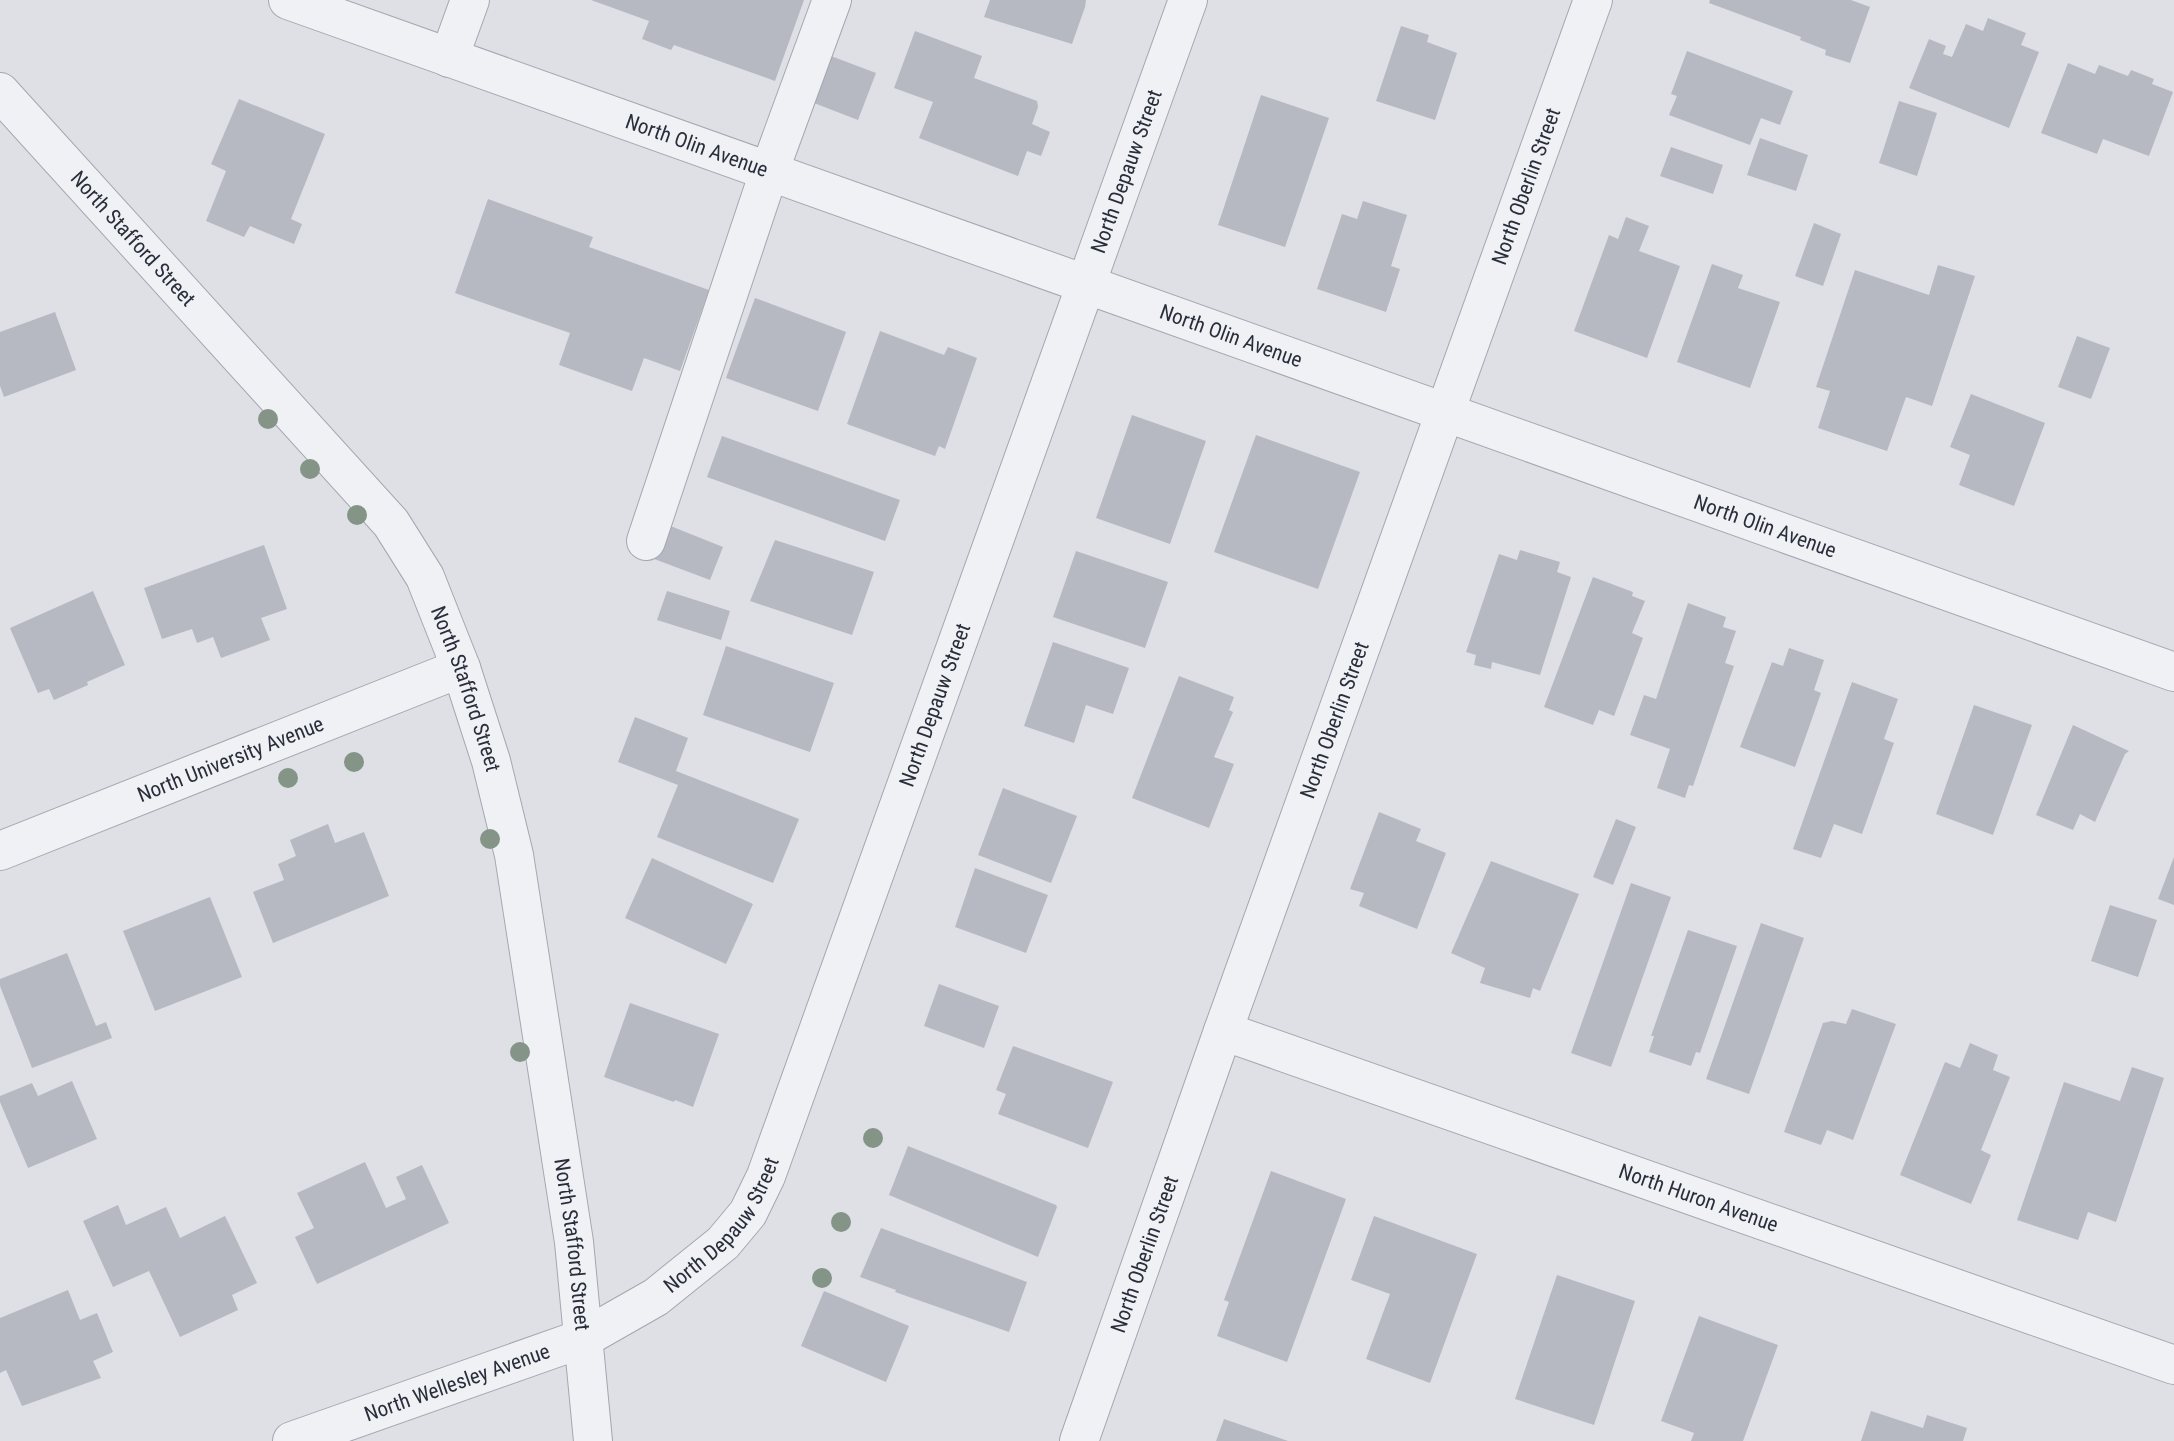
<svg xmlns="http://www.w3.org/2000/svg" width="2174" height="1441" font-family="'Roboto Condensed',sans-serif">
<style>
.building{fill:#b6b9c2}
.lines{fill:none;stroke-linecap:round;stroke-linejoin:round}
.minor-casing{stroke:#a4a7af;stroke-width:40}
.minor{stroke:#f0f1f5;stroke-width:38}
.tree{fill:#849486}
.labels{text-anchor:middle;stroke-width:7;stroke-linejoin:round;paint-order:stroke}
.street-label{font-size:21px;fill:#292e3b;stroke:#edeff4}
</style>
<rect width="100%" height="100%" fill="#dee0e6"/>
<g class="building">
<path d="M 591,0 L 804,0 L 775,81 L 674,45 L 671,50 L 642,39 L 649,21 Z"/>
<path d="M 990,0 L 1086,0 L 1085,7 L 1072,44 L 984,17 Z"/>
<path d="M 1710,0 L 1851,0 L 1870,7 L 1850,63 L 1825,55 L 1826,50 L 1800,40 L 1801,37 L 1709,3 Z"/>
<path d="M 1988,18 L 2026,33 L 2021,45 L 2039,52 L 2009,128 L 1909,88 L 1929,39 L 1946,46 L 1943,54 L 1952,57 L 1966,24 L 1983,31 Z"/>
<path d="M 1401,26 L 1429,35 L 1427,42 L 1457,53 L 1435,120 L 1376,101 Z"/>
<path d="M 915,31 L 982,56 L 974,78 L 1037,101 L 1038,107 L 1032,124 L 1050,132 L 1041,156 L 1027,151 L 1018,176 L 919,138 L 933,102 L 894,88 Z"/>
<path d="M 1687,51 L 1793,91 L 1780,125 L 1761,118 L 1750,145 L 1669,115 L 1677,96 L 1671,94 Z"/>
<path d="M 831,56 L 876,73 L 858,120 L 814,103 Z"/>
<path d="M 2068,63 L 2095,74 L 2099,65 L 2128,76 L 2131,70 L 2154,79 L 2152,84 L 2173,92 L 2149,156 L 2103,139 L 2097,154 L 2041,133 Z"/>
<path d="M 1261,95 L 1329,118 L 1285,247 L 1218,225 Z"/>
<path d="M 239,99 L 325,134 L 291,219 L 302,224 L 294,244 L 250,226 L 244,237 L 206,221 L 226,171 L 211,164 Z"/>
<path d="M 1899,101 L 1937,113 L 1917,176 L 1879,163 Z"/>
<path d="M 1760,138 L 1808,155 L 1796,191 L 1747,175 Z"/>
<path d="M 1671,147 L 1723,165 L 1713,194 L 1660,176 Z"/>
<path d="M 488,199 L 593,237 L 589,247 L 709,290 L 680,371 L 644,358 L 632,391 L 559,365 L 570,333 L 455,293 Z"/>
<path d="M 1363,201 L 1407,215 L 1391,266 L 1400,269 L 1386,312 L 1317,289 L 1342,214 L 1357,219 Z"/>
<path d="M 1626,217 L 1649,226 L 1639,251 L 1680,266 L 1647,358 L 1574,331 L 1609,235 L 1618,239 Z"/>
<path d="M 1814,223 L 1841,234 L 1823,286 L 1795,276 Z"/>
<path d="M 1712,264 L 1743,275 L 1738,288 L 1780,302 L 1750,388 L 1677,362 Z"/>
<path d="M 1938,265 L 1975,276 L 1932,406 L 1906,397 L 1887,451 L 1818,428 L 1830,391 L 1816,387 L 1855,270 L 1929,295 Z"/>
<path d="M 755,298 L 846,332 L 818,411 L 726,378 Z"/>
<path d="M 55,312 L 76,370 L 4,397 L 0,386 L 0,332 Z"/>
<path d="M 880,331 L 944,355 L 948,347 L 977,358 L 945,449 L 939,446 L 935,456 L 847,424 Z"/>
<path d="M 2077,336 L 2110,348 L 2091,399 L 2058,387 Z"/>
<path d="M 1971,394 L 2045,423 L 2014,506 L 1959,485 L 1970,455 L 1950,447 Z"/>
<path d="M 1132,415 L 1206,441 L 1170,544 L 1096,518 Z"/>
<path d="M 1256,435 L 1360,472 L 1318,589 L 1214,552 Z"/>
<path d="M 722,436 L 900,500 L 885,541 L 707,477 Z"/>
<path d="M 663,523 L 723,547 L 710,580 L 649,557 Z"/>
<path d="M 775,540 L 874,572 L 852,635 L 750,601 Z"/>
<path d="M 264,545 L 287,609 L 261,618 L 270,640 L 221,658 L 213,637 L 197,643 L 192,629 L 162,639 L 144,588 Z"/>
<path d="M 1520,550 L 1560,562 L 1557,572 L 1571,577 L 1540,675 L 1492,662 L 1491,669 L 1474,665 L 1476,655 L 1466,652 L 1499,554 L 1517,560 Z"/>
<path d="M 1076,551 L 1168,582 L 1145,648 L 1053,617 Z"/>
<path d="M 1593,577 L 1633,592 L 1632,596 L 1645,601 L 1632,633 L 1643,638 L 1614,716 L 1599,710 L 1593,725 L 1544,707 Z"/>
<path d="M 93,591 L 125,665 L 87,682 L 88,685 L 54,700 L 49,689 L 38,693 L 10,628 Z"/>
<path d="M 667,591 L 730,611 L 721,640 L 657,620 Z"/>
<path d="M 1688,603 L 1726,617 L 1723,627 L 1736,631 L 1725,663 L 1734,666 L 1693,786 L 1689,785 L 1685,798 L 1657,788 L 1670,749 L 1630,735 L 1644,695 L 1656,699 Z"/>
<path d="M 1053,642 L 1129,668 L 1113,714 L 1086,705 L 1074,743 L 1024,726 Z"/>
<path d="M 726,646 L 834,683 L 810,752 L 703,715 Z"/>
<path d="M 1789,648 L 1824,660 L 1814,690 L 1821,693 L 1795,767 L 1740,747 L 1772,662 L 1783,666 Z"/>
<path d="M 1179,676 L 1234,697 L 1229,710 L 1233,712 L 1214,757 L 1234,764 L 1209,828 L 1132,798 Z"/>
<path d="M 1852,682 L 1898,699 L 1884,739 L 1894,743 L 1862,834 L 1834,824 L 1821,858 L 1793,849 Z"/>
<path d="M 1974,705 L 2032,725 L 1993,835 L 1936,814 Z"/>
<path d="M 635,717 L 688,738 L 676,771 L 799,819 L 773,883 L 657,837 L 678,785 L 618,762 Z"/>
<path d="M 2073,725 L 2129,751 L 2125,754 L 2095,822 L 2080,814 L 2073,830 L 2036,815 Z"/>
<path d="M 1003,788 L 1077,816 L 1051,883 L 978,855 Z"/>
<path d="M 1379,812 L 1421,829 L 1416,841 L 1446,853 L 1417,929 L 1359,906 L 1364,893 L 1350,889 Z"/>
<path d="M 1616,819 L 1636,827 L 1613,885 L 1593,877 Z"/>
<path d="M 328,824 L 335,843 L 364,832 L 389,896 L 273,943 L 253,892 L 284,880 L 278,864 L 296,856 L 290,840 Z"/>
<path d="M 2174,857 L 2174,905 L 2158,899 Z"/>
<path d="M 652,858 L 753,904 L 726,964 L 625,918 Z"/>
<path d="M 1491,861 L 1579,894 L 1540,991 L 1533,988 L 1530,998 L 1480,983 L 1485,968 L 1451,953 Z"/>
<path d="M 975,868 L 1048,895 L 1026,953 L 955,927 Z"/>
<path d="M 1631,883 L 1671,897 L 1611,1067 L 1571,1053 Z"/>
<path d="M 210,897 L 242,977 L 155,1011 L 123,931 Z"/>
<path d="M 2110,905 L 2157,920 L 2138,977 L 2091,961 Z"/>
<path d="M 1761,923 L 1804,938 L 1749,1094 L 1706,1079 Z"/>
<path d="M 1688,930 L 1737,946 L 1700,1053 L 1696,1052 L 1691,1066 L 1649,1052 L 1654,1036 L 1651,1036 Z"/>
<path d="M 67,953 L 96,1026 L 106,1022 L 112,1038 L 32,1068 L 0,986 L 0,979 Z"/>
<path d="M 939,984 L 999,1006 L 984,1048 L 924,1026 Z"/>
<path d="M 630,1003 L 719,1034 L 693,1107 L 675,1100 L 674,1102 L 604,1077 Z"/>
<path d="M 1852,1009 L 1896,1024 L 1853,1140 L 1827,1130 L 1821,1145 L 1784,1132 L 1823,1023 L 1832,1021 L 1846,1024 Z"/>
<path d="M 1970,1043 L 1998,1055 L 1993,1070 L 2010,1077 L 1981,1150 L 1991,1155 L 1971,1204 L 1900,1175 L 1945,1062 L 1960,1068 Z"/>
<path d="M 1013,1046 L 1113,1082 L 1088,1148 L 998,1114 L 1006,1094 L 996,1090 Z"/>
<path d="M 2132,1067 L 2164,1078 L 2116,1222 L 2088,1212 L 2078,1240 L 2017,1220 L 2064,1082 L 2120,1101 Z"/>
<path d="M 72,1081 L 97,1139 L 28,1168 L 0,1102 L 0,1096 L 32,1083 L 38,1096 Z"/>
<path d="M 908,1146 L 1056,1205 L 1057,1207 L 1038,1257 L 889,1195 Z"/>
<path d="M 365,1162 L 386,1208 L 406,1199 L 396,1177 L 422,1165 L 449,1223 L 317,1284 L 295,1237 L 314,1228 L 297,1193 Z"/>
<path d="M 1271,1171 L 1346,1199 L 1287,1362 L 1217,1336 L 1229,1302 L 1224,1300 Z"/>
<path d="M 118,1205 L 126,1225 L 166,1207 L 180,1238 L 225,1216 L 257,1283 L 232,1295 L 238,1310 L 180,1337 L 149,1271 L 113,1287 L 83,1221 Z"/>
<path d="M 1374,1216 L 1477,1254 L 1430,1383 L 1366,1359 L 1390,1294 L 1351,1280 Z"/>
<path d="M 881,1228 L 1027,1282 L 1009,1332 L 895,1292 L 896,1290 L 860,1277 Z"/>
<path d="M 1557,1275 L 1635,1301 L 1594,1425 L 1515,1399 Z"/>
<path d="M 68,1290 L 80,1320 L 97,1313 L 113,1352 L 93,1361 L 101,1378 L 22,1406 L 6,1370 L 0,1373 L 0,1318 Z"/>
<path d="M 824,1291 L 909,1326 L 886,1382 L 801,1346 Z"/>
<path d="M 1699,1316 L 1778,1345 L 1743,1441 L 1691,1441 L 1694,1433 L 1661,1421 Z"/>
<path d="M 1871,1411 L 1923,1428 L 1927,1415 L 1967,1428 L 1963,1441 L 1861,1441 Z"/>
<path d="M 1224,1419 L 1288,1441 L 1216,1441 Z"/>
</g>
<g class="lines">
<defs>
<g id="minor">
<path id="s1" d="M 288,0 L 2174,672"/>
<path d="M 449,58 L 470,0"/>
<path id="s2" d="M 0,92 L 391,523 L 425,577 L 461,668 L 491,761 L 514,855 L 574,1242 L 593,1441"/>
<path d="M 646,541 L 769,172 L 832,0"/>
<path id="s3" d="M 0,851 L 461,668"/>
<path id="s4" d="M 1223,1031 L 2174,1365"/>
<path id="s5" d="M 292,1441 L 584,1338 L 656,1297 L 723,1243 L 748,1213 L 766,1176 L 1188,0"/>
<path id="s6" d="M 1079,1441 L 1223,1031 L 1593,0"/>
</g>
</defs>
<use href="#minor" class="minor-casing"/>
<use href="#minor" class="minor"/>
</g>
<g class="tree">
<circle cx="268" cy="419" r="10"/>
<circle cx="310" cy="469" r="10"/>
<circle cx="357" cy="515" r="10"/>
<circle cx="354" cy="762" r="10"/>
<circle cx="288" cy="778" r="10"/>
<circle cx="490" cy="839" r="10"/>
<circle cx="520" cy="1052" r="10"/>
<circle cx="873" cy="1138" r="10"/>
<circle cx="841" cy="1222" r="10"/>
<circle cx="822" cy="1278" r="10"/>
</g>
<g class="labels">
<g class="street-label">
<text dy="7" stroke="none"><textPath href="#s1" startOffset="434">North Olin Avenue</textPath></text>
<text dy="7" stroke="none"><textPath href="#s5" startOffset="1626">North Depauw Street</textPath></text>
<text dy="7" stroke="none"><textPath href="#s6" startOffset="1332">North Oberlin Street</textPath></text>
<text dy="7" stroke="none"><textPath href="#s2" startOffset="198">North Stafford Street</textPath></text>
<text dy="7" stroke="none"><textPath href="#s1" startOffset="1001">North Olin Avenue</textPath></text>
<text dy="7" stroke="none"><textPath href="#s1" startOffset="1568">North Olin Avenue</textPath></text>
<text dy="7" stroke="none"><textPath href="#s2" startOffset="765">North Stafford Street</textPath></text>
<text dy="7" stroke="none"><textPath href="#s5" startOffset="1059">North Depauw Street</textPath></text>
<text dy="7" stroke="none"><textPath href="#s6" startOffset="765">North Oberlin Street</textPath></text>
<text dy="7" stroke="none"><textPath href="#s3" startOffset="248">North University Avenue</textPath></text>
<text dy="7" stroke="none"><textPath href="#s4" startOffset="504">North Huron Avenue</textPath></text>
<text dy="7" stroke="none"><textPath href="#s5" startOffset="492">North Depauw Street</textPath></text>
<text dy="7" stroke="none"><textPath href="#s2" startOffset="1332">North Stafford Street</textPath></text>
<text dy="7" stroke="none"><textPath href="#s6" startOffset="198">North Oberlin Street</textPath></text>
<text dy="7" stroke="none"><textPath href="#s5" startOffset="175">North Wellesley Avenue</textPath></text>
</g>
</g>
</svg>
